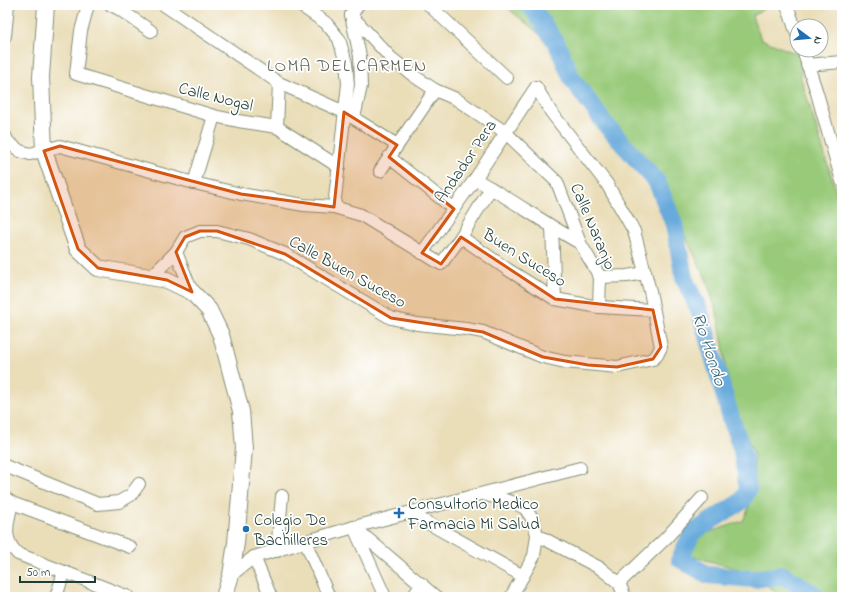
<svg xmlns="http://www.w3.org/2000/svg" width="847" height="602" font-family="'Indie Flower',sans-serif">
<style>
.green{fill:#99ca79;stroke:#5c8456}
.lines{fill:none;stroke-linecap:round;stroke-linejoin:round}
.river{stroke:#68aadc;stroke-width:18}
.minor-casing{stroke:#848e76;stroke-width:14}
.major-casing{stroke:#848e76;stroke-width:18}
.minor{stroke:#fff;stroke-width:12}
.major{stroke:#fff;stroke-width:16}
.marked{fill:#d45610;fill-opacity:0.2;stroke:#d45610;stroke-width:3;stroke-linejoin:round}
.poi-dot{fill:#1f6fb2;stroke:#fff;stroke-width:1.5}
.labels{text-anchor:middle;stroke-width:3.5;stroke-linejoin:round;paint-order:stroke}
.street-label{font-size:17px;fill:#1f3d34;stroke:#fff}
.poi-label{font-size:17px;fill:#1f3d34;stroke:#fff;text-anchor:start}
.neighbourhood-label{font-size:18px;letter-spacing:1px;fill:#626359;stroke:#fff}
.water-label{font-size:18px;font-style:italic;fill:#39636f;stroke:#fff}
</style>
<rect width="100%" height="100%" fill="#fff"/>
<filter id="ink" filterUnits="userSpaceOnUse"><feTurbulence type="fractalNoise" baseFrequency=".025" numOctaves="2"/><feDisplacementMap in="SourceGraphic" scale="8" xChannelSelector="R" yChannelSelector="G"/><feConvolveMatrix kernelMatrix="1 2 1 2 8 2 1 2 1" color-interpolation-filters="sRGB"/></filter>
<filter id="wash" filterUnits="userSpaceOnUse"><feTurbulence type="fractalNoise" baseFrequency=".012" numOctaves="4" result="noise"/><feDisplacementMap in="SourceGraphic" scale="16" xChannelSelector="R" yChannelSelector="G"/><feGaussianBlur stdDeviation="0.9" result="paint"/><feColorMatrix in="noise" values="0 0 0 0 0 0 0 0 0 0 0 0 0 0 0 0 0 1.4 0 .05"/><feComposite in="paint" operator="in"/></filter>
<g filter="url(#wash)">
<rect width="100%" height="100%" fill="#eadeb9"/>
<path class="green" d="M 504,5 L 764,5 L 764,9 L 752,16 L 761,39 L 802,56 L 801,78 L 842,211 L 842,597 L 781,597 L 755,574 L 688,555 L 698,536 L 743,521 L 755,493 L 753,451 L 740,422 L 728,391 L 723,345 L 717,313 L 706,279 L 652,168 L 632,147 L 548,41 Z"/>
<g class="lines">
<path class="river" d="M 530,5 L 557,44 L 572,79 L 606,125 L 657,182 L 674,224 L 684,278 L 700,312 L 731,418 L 742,450 L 748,490 L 742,501 L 692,533 L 680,559 L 708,575 L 753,579 L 783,575 L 815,595 L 816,597"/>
</g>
</g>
<g filter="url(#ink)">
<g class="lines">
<defs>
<g id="minor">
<path d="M 88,5 L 81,31 L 76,74 L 214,116 L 238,121 L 277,127 L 339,167"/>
<path d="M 111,5 L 119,9 L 151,31"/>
<path d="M 164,5 L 279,83 L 344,112 L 397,145"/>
<path d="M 300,5 L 326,23 L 339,39 L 346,63 L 348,84 L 334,207"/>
<path d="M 429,5 L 507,78"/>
<path d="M 787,5 L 797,34"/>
<path d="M 351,15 L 391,58 L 414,76 L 435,90 L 456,99 L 505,132 L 557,182 L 580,243 L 600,277 L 599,307"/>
<path d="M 351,15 L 360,56 L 361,86 L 354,118"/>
<path d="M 351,15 L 358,5"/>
<path d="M 5,36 L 8,5"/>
<path d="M 803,50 L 817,93 L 842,181"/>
<path d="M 807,65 L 842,62"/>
<path d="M 277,127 L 279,83"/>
<path d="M 5,136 L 8,142 L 20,151 L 30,154 L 60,146 L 194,183 L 241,194 L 304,205 L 334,207 L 361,215 L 441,264 L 461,237 L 491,188"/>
<path d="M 389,157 L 454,209"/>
<path d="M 380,171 L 435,90"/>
<path d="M 475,179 C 511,199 544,223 580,243"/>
<path d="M 194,183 L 214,116"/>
<path d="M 552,228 L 555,299"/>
<path d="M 461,237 L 507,269 L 555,299 L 599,307 L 653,310"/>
<path d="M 176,252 L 192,292"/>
<path d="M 151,277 L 176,252 L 185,237 L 200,231 L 217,231 L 249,239 L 285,254 L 391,318 L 417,324 L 466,329 L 483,332 L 543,357 L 565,362 L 617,367 L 653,359 L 657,355 L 661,347 L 650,291 L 634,231 L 607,184 L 551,112 L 536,87 L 475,179 L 422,253"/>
<path d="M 600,277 L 627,276 L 645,273"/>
<path d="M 5,466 L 98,504 L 119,502 L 131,495 L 139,484"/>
<path d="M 483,494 L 512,502 L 525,508 L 533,520 L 537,535 L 534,556 L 511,597"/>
<path d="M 5,498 L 12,503 C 8,522 1,539 18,554 L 129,597"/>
<path d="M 12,503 L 130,547"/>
<path d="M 410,513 L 523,576"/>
<path d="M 354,527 L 436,597"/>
<path d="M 355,530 L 385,597"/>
<path d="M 537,535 L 600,568 L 619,583 L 625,597"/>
<path d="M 305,541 L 329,597"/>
<path d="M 277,551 L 282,496"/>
<path d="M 254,557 L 271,597"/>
<path d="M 231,575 L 254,557 L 354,527 L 580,468"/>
<path d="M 619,583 L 666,538 L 702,498"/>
<path d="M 56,597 L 64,572"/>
<path d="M 413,597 L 422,584"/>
</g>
<path id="major" d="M 46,5 L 41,77 L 44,151 L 78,249 L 98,268 L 167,280 L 192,292 L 209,310 L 221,335 L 241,411 L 244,448 L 236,543 L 231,575 L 224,597"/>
</defs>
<use href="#minor" class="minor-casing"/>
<use href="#major" class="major-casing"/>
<use href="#minor" class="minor"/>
<use href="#major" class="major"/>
</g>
</g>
<path class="marked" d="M 344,112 L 397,145 L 389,157 L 454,209 L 422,253 L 441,264 L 461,237 L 555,299 L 653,310 L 661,347 L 653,359 L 617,367 L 588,365 L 543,357 L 483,332 L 391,318 L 285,254 L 217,231 L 200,231 L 185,237 L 176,252 L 192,292 L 167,280 L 98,268 L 78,249 L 44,151 L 60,146 L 241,194 L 334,207 Z"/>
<g class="poi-dot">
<path d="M397 507h4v4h4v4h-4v4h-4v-4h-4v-4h4z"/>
<circle cx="246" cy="529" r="4"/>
</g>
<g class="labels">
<g class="street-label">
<text transform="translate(216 96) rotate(14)" y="6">Calle Nogal</text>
<text transform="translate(465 161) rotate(-56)" y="6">Andador Pera</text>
<text transform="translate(594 226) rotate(67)" y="6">Calle Naranjo</text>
<text transform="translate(525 257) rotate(32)" y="6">Buen Suceso</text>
<text transform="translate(348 271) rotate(29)" y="6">Calle Buen Suceso</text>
</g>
<g class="poi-label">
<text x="408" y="509">Consultorio Medico<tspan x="408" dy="20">Farmacia Mi Salud</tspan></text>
<text x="254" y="525">Colegio De<tspan x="254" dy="20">Bachilleres</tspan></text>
</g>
<g class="neighbourhood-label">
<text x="347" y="71">LOMA DEL CARMEN</text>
</g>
<g class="water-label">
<text transform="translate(710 349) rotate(72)" y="6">Rio Hondo</text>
</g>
</g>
<rect width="847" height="602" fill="none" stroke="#fff" stroke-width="20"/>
<g transform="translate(809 38) rotate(106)"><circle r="19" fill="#ffffff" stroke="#a5b1ae"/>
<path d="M0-3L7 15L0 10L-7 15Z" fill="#1f6fb2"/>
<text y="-6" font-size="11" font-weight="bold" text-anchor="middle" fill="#1f3d34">N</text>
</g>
<path d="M20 576v6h75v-6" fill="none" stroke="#1f3d34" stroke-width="2"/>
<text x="26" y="576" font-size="12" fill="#1f3d34" stroke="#ffffff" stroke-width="3" paint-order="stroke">50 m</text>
</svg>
